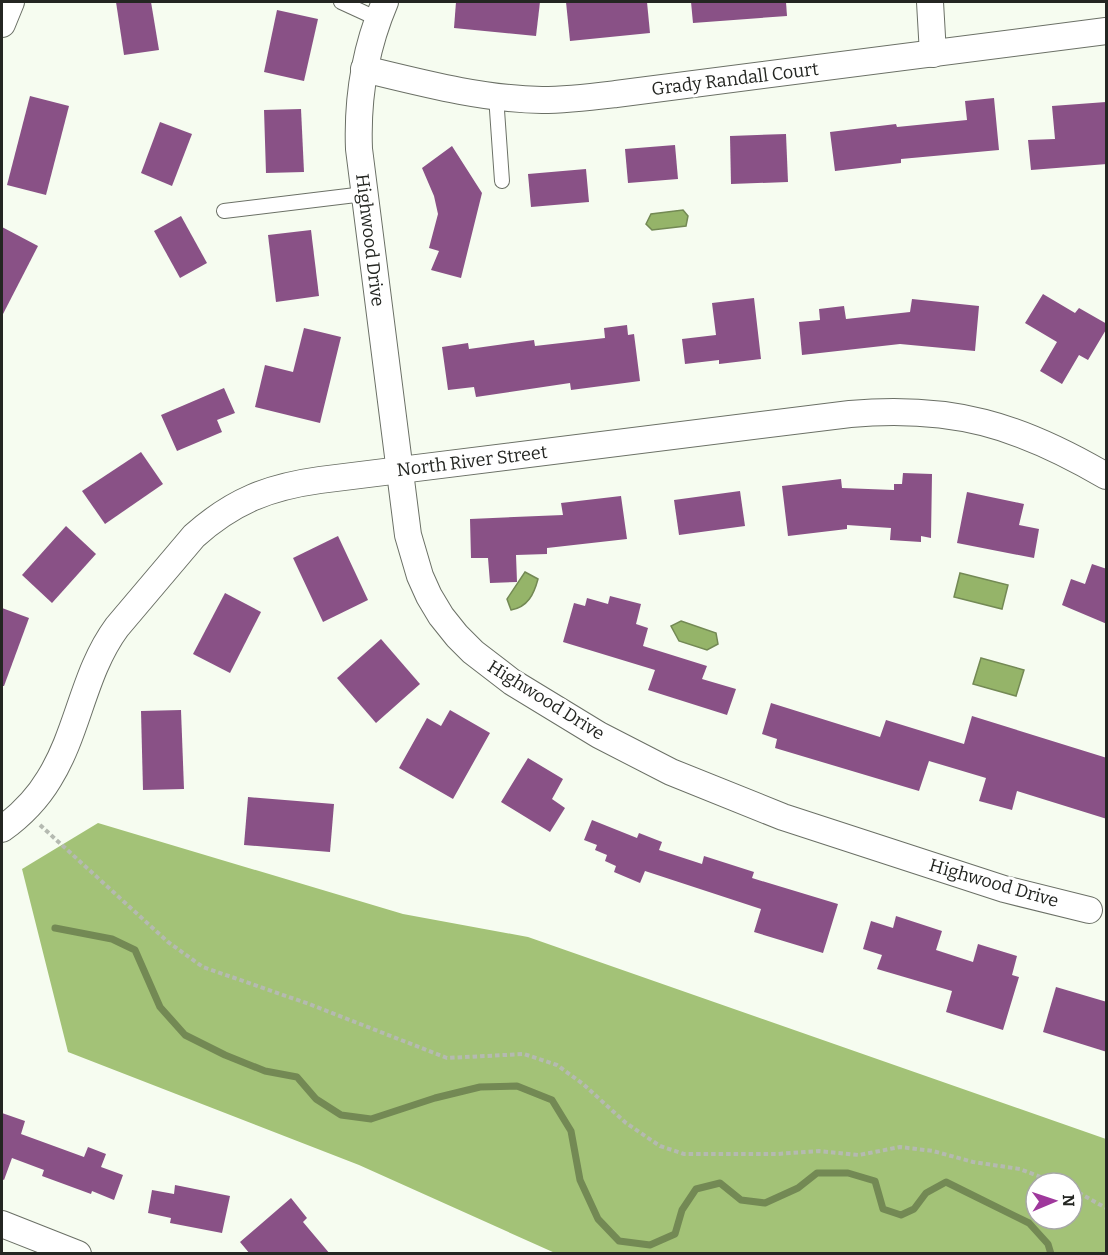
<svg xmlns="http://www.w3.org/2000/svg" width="1108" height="1255" font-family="Bitter,serif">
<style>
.forest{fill:#a3c277;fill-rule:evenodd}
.water{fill:#95b469;stroke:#738954;stroke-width:1.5}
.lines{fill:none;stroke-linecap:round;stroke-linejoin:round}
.stream{stroke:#738954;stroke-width:7}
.building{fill:#895186}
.lane-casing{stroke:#6b7066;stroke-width:16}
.street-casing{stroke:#6b7066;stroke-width:28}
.path{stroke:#b5bab1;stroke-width:4;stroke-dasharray:4.5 3;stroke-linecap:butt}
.lane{stroke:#fff;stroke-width:14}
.street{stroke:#fff;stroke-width:26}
.labels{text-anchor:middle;stroke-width:6;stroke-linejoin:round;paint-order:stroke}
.street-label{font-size:18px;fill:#242622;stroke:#fff}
</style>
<rect width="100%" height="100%" fill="#f6fcf0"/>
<path class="forest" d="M 98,823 L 403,914 L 528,937 L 1106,1139 L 1106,1253 L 555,1253 L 359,1165 L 68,1052 L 22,869 ZM 1036,1183 L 1072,1183 L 1072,1219 L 1036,1219 Z"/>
<g class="water">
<path d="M 683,210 L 688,216 L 686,226 L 652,230 L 646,224 L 651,214 Z"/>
<path d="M 525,572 L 538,579 C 534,594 528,607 511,610 L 507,599 Z"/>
<path d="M 960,573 L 1008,585 L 1002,609 L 954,597 Z"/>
<path d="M 681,621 L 716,633 L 718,644 L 707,650 L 679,641 L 671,626 Z"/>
<path d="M 981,658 L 1024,670 L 1016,696 L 973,684 Z"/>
</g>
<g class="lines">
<path class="stream" d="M 55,928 L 112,939 L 135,950 L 160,1007 L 185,1035 L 225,1055 L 265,1071 L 297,1077 L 316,1099 L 341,1115 L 371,1119 L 435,1098 L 480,1087 L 517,1086 L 552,1100 L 571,1131 L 580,1180 L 598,1219 L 619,1241 L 650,1245 L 675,1234 L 682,1210 L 696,1189 L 720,1183 L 741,1200 L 765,1203 L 798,1188 L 817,1173 L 848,1173 L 875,1181 L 883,1209 L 901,1215 L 914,1209 L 926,1193 L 946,1182 L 1029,1223 L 1048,1244 L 1051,1254"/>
</g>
<g class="building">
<path d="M 116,2 L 151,2 L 159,50 L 124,55 Z"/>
<path d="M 456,2 L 540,2 L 536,36 L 454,28 Z"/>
<path d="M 566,2 L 647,2 L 650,33 L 570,41 Z"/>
<path d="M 691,2 L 786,2 L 787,16 L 693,23 Z"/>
<path d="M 277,10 L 318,19 L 304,81 L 264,72 Z"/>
<path d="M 30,96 L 69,106 L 46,195 L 7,185 Z"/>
<path d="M 994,98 L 999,150 L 901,159 L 901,163 L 835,171 L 830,132 L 896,124 L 897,127 L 967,120 L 965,101 Z"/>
<path d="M 1106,102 L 1107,164 L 1031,170 L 1028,140 L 1055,139 L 1052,106 Z"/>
<path d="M 301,109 L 304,172 L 266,173 L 264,110 Z"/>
<path d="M 160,122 L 192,134 L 172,186 L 141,173 Z"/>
<path d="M 786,134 L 788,182 L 731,184 L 730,136 Z"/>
<path d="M 675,145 L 678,179 L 628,183 L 625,149 Z"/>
<path d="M 452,146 L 482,193 L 461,278 L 431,270 L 439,251 L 429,248 L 438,214 L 434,196 L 422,168 Z"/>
<path d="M 586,169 L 589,202 L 531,207 L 528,174 Z"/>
<path d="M 181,216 L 207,263 L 180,278 L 154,231 Z"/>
<path d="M 2,227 L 38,246 L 2,316 Z"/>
<path d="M 311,230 L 319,296 L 276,302 L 268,235 Z"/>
<path d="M 1043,294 L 1075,313 L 1079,308 L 1107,324 L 1107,328 L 1088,360 L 1079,355 L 1062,384 L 1040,371 L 1057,342 L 1025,323 Z"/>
<path d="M 754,298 L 761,359 L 719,364 L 719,360 L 685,364 L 682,339 L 716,335 L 712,303 Z"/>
<path d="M 912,299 L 979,306 L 975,351 L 900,344 L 802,355 L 799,322 L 820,320 L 819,309 L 844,306 L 846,319 L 910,312 Z"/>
<path d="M 627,325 L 628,335 L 634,334 L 640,381 L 571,390 L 570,383 L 476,397 L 474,387 L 448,390 L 442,347 L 468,343 L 469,349 L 534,340 L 535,346 L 605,338 L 604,328 Z"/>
<path d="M 304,328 L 341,337 L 320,423 L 255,407 L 265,365 L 293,372 Z"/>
<path d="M 224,388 L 235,413 L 217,420 L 222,432 L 177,451 L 161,415 Z"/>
<path d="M 141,452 L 163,484 L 105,524 L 82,491 Z"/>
<path d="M 903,473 L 932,474 L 931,538 L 921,536 L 921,542 L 890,540 L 891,528 L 847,525 L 847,529 L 788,536 L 782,486 L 841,479 L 842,488 L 894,490 L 894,484 L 902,484 Z"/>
<path d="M 740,491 L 745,526 L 679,535 L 674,500 Z"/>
<path d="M 967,492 L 1024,504 L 1019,525 L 1039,529 L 1034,558 L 957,543 Z"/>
<path d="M 621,496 L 627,539 L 547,548 L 547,554 L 516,555 L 517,582 L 490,583 L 488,558 L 471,558 L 470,519 L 563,515 L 561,503 Z"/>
<path d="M 66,526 L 96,554 L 52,603 L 22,575 Z"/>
<path d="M 338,536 L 368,600 L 323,622 L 293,558 Z"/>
<path d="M 1092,564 L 1107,569 L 1107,624 L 1062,605 L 1071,579 L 1085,584 Z"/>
<path d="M 225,593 L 261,612 L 230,673 L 193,654 Z"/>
<path d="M 610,596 L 641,604 L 636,624 L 648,628 L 643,646 L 707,666 L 702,679 L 736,689 L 727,715 L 648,690 L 655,670 L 563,642 L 574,603 L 585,606 L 587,598 L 608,604 Z"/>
<path d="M 2,608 L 29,618 L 4,686 L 2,686 Z"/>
<path d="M 381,639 L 420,684 L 376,723 L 337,678 Z"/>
<path d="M 771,703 L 880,737 L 886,720 L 964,744 L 972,716 L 1107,758 L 1107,819 L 1017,791 L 1012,810 L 979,801 L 986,778 L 929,761 L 919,791 L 775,748 L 777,739 L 762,734 Z"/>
<path d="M 181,710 L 184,789 L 143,790 L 141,711 Z"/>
<path d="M 450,710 L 490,733 L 453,799 L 399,768 L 427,718 L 441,726 Z"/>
<path d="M 528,758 L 563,779 L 552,799 L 565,808 L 550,832 L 501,802 Z"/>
<path d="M 248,797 L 334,804 L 330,852 L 244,845 Z"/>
<path d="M 592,820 L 637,838 L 639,833 L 662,842 L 659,850 L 702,864 L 704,856 L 754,872 L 752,878 L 838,904 L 823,953 L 754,932 L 761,909 L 645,871 L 640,883 L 614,872 L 616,866 L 605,861 L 607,855 L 595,850 L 597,845 L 584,840 Z"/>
<path d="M 896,916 L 942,931 L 936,950 L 973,962 L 978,944 L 1017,956 L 1012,975 L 1019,977 L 1003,1030 L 946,1012 L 952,991 L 877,969 L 882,955 L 863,949 L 871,921 L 893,928 Z"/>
<path d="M 1056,987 L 1107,1002 L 1107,1052 L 1043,1032 Z"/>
<path d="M 2,1113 L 25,1121 L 21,1134 L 84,1157 L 88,1147 L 106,1154 L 101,1167 L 123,1175 L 114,1200 L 92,1191 L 91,1194 L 42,1176 L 44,1170 L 12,1158 L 4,1180 L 2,1179 Z"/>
<path d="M 175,1185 L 230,1196 L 222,1233 L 170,1223 L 171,1218 L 148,1213 L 152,1190 L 174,1194 Z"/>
<path d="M 291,1198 L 307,1218 L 303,1222 L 330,1254 L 250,1254 L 240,1242 Z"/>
</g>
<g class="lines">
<defs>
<g id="lane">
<path d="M 341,2 L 378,19"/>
<path d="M 496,96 L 502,181"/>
<path d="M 224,211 L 364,194"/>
</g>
<g id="street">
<path d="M 385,2 C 365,49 357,98 359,149 L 408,535 L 420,576 L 429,596 L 441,616 L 457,636 L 473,652 L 512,682 L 599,735 L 671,772 L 783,817 L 1004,889 L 1089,910"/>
<path d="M 930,2 L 933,54"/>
<path d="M 2,24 L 11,2"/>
<path d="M 364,69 C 422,83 482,99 542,100 C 567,100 591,97 616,94 L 1106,31"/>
<path d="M 2,829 C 20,816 37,799 49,779 C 79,731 83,673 117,627 L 194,536 C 233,501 269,487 320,480 L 850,414 C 952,405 1019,425 1106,476"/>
<path d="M 2,1224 L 78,1254"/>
</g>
</defs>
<use href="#lane" class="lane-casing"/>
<use href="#street" class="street-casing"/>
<g class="path">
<path d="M 40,825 L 168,942 L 203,967 L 309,1004 L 447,1058 L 524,1054 L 557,1065 L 583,1084 L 626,1123 L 660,1146 L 684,1154 L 777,1154 L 819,1151 L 859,1155 L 900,1147 L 933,1151 L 973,1162 L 1020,1169 L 1056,1183"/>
<path d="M 1072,1189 L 1106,1208"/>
</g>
<use href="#lane" class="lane"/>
<use href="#street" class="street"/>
</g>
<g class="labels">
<g class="street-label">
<text transform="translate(735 79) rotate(-7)" y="6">Grady Randall Court</text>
<text transform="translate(370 240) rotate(83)" y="6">Highwood Drive</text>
<text transform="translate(472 461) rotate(-7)" y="6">North River Street</text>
<text transform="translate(546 700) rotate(32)" y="6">Highwood Drive</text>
<text transform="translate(994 883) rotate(16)" y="6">Highwood Drive</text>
</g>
</g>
<rect width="1108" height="1255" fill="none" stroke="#242622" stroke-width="6"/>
<g transform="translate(1054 1201) rotate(88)"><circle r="28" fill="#ffffff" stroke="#a7a8a7" stroke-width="1.5"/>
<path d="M0-4.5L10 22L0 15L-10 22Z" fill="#9f389c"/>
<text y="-9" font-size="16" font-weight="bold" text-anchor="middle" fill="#242622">N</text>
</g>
</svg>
